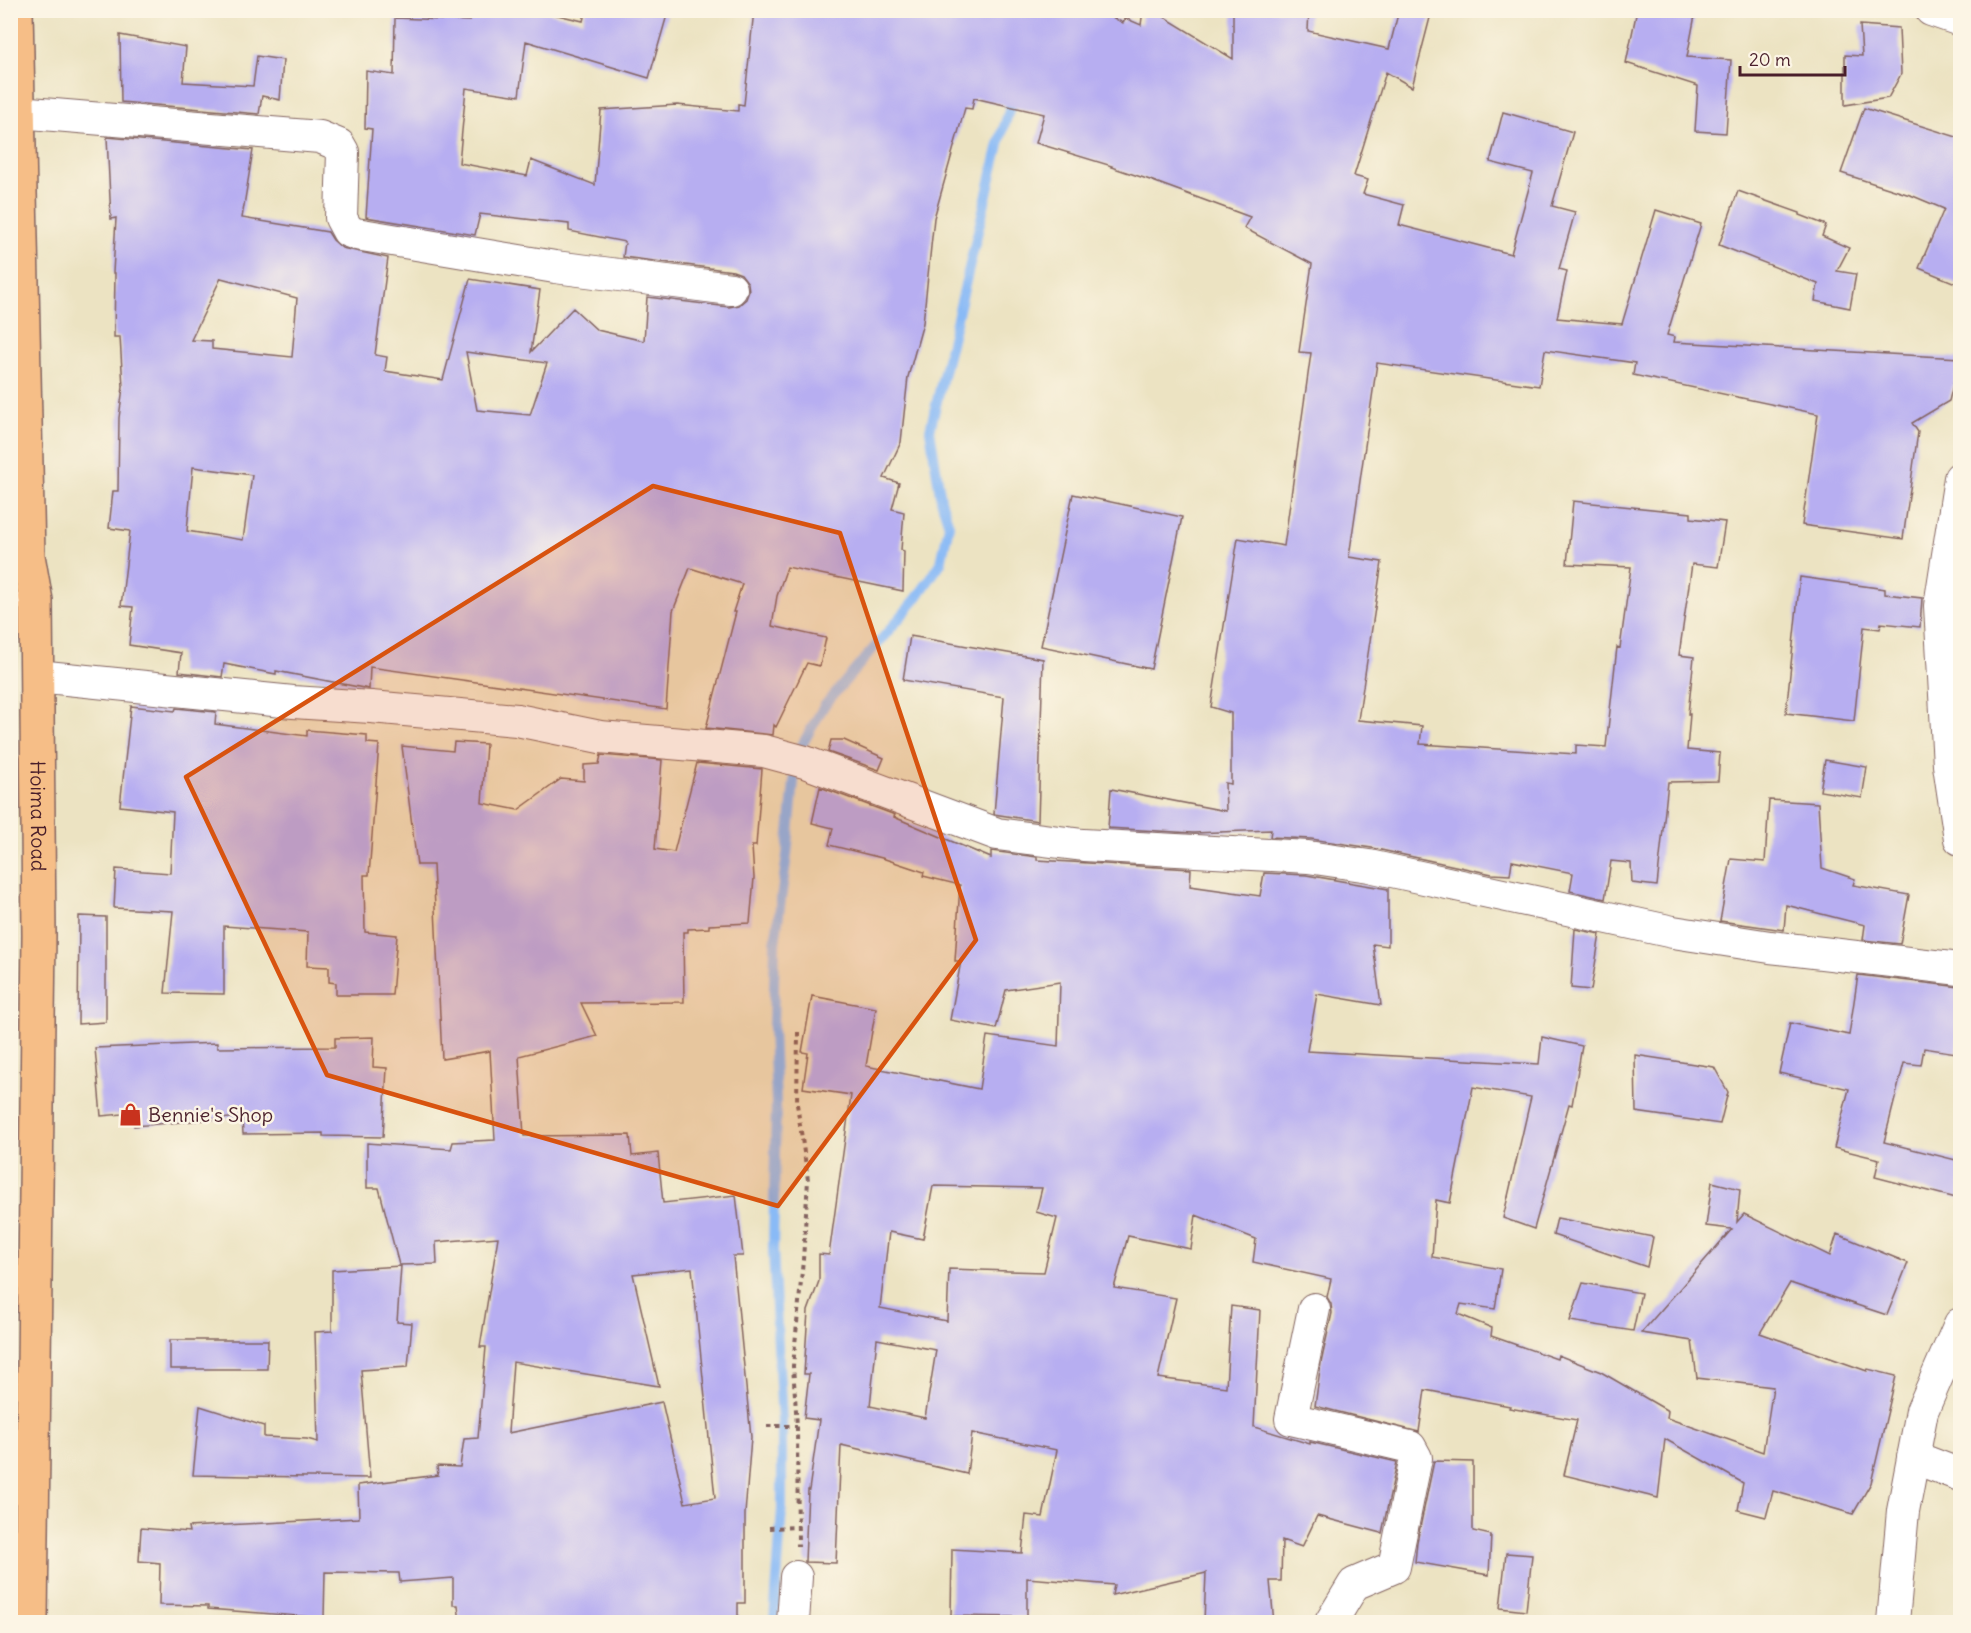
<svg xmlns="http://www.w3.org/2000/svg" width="1971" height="1633" font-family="Delius,sans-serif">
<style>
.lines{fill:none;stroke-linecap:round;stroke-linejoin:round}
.stream{stroke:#89baf6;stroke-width:10}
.building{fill:#b7aef1;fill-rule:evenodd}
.service-casing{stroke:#836460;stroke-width:20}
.minor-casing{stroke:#836460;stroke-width:34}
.primary-casing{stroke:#836460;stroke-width:36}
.path{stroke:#836460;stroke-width:4;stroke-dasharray:4.5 4.5;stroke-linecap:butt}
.service{stroke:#fff;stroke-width:16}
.minor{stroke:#fff;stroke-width:32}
.primary{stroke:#f6be87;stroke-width:33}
.marked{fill:#d8530f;fill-opacity:0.2;stroke:#d8530f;stroke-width:4.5;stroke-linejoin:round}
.labels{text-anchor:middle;stroke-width:5;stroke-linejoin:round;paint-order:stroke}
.street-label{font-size:20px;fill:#4a1f2b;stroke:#fcf5e5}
.poi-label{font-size:20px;fill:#4a1f2b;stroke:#fcf5e5;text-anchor:start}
</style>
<rect width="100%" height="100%" fill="#fcf5e5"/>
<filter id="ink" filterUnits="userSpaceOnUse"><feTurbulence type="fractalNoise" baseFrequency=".0167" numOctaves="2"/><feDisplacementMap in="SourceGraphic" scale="12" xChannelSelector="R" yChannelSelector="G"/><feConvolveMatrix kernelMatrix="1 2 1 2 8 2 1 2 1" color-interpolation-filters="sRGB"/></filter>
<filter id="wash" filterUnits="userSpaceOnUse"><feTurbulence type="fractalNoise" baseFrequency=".008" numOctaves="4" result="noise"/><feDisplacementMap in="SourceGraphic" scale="24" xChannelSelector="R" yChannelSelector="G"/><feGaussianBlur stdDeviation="1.35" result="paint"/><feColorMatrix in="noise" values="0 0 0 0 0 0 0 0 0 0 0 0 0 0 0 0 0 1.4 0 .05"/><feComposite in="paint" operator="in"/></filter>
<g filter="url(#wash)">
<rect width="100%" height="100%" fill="#ece3c2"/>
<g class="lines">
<g class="stream">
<path d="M 798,752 L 824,706 L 916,599 L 941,563 L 949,525 L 941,500 L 930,430 L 1000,140 L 1014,94"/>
<path d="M 774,1622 L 782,1509 L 782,1423 L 773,1250 L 776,1103 L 773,1029 L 775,944 L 787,855 L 795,771"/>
</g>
</g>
<g id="blocks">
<g class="building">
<path d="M 471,10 L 537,10 L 583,21 L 586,10 L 649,10 L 667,15 L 649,78 L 526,41 L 519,96 L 466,88 L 459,163 L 527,176 L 531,160 L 595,185 L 601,110 L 677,105 L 738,111 L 738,104 L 744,105 L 754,10 L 1099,10 L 1123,23 L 1125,18 L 1141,25 L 1143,10 L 1153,10 L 1233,59 L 1233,10 L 1309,10 L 1308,31 L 1389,49 L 1399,10 L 1432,10 L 1412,87 L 1386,72 L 1354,176 L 1368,180 L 1363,194 L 1404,205 L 1399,225 L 1511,254 L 1533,173 L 1490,162 L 1503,112 L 1573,132 L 1552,206 L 1575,212 L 1559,269 L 1567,271 L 1557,318 L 1622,324 L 1656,210 L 1701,224 L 1667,335 L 1675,337 L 1674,342 L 1960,358 L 1949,401 L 1912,423 L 1918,432 L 1903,539 L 1802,525 L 1818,414 L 1633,375 L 1635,363 L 1545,350 L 1539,386 L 1377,363 L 1349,557 L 1382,562 L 1358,720 L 1422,726 L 1420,744 L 1576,754 L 1576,745 L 1606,747 L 1617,647 L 1620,648 L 1631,567 L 1567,564 L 1573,501 L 1691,513 L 1691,518 L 1725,522 L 1718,567 L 1692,564 L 1679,655 L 1694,657 L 1688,714 L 1690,714 L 1687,750 L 1720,753 L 1718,781 L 1668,782 L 1657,886 L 1632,883 L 1631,863 L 1611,861 L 1605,899 L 1570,891 L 1573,873 L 1512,861 L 1510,875 L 1492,874 L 1372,848 L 1311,839 L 1270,837 L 1271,830 L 1193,833 L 1108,828 L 1111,789 L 1226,811 L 1225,783 L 1231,784 L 1231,713 L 1211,707 L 1238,538 L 1284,546 L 1311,353 L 1299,352 L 1312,264 L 1244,228 L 1250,217 L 1150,180 L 1111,167 L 1112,166 L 1036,143 L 1044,114 L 974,98 L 972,109 L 965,108 L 934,218 L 923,323 L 908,377 L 901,442 L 884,478 L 899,483 L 892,509 L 904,512 L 901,550 L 904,551 L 903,591 L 787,567 L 777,596 L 772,626 L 826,638 L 820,666 L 807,663 L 776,727 L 774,725 L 773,735 L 706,728 L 736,612 L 733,612 L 742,584 L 690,568 L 673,611 L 666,709 L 370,667 L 369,689 L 276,671 L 276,674 L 224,664 L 222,677 L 179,672 L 181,653 L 129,645 L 133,607 L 121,606 L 130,531 L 109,528 L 113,491 L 118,491 L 119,418 L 123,387 L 120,337 L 114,337 L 115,273 L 113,273 L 116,218 L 111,219 L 107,137 L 253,150 L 242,218 L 328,232 L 333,240 L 342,248 L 388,258 L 375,355 L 387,357 L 385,371 L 443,380 L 470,279 L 540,290 L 531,352 L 573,308 L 597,330 L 644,341 L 647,297 L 729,307 L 739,305 L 746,299 L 749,291 L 748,283 L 741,274 L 733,271 L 623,257 L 625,242 L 569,231 L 569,224 L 480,214 L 475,235 L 366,217 L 372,129 L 365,128 L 366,71 L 394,75 L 395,18 L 470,21 ZM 221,278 L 297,298 L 292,357 L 212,349 L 212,341 L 191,340 ZM 466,352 L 547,363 L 530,415 L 477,410 ZM 193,467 L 252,475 L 243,540 L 187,531 Z"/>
<path d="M 1637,10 L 1696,10 L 1687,57 L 1731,60 L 1726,133 L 1695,131 L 1698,86 L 1626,63 Z"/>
<path d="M 1860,25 L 1899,28 L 1901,74 L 1888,98 L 1845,105 L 1845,55 L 1862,56 Z"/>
<path d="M 120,35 L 186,47 L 183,82 L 253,86 L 257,56 L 283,60 L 280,100 L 262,96 L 259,114 L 121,102 Z"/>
<path d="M 1864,108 L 1960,138 L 1960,285 L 1919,268 L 1944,209 L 1913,196 L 1841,173 Z"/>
<path d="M 1738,191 L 1800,213 L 1800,215 L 1826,225 L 1822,236 L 1849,248 L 1837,271 L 1856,274 L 1850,308 L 1815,301 L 1818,284 L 1719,245 Z"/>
<path d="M 1073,494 L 1182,517 L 1151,669 L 1041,646 Z"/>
<path d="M 1800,577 L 1885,589 L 1885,594 L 1922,598 L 1920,627 L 1881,623 L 1880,629 L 1864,627 L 1854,721 L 1786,713 Z"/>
<path d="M 910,636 L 1043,659 L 1038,821 L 994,814 L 1004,697 L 903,680 Z"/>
<path d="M 131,706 L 175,711 L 176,708 L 216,712 L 215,724 L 307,736 L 307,730 L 367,735 L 367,743 L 379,744 L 369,875 L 364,875 L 365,932 L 397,935 L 392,995 L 336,995 L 336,983 L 329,982 L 329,967 L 307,966 L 308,932 L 224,926 L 224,994 L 165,993 L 173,911 L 114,908 L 116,869 L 170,873 L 173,812 L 120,806 Z"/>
<path d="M 831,740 L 844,740 L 884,758 L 879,770 L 828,752 Z"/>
<path d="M 454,742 L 486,744 L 482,803 L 518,810 L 561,779 L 584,781 L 584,765 L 599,764 L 601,755 L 662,760 L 655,849 L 674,852 L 697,763 L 762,769 L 756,846 L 752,846 L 754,878 L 750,923 L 709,925 L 709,928 L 688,929 L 688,932 L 683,932 L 684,1002 L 581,1003 L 597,1036 L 519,1056 L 524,1136 L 630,1135 L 632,1156 L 658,1153 L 663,1203 L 736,1195 L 743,1256 L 733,1256 L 751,1437 L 745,1514 L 745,1603 L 738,1603 L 738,1623 L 460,1623 L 458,1605 L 453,1605 L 453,1578 L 400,1582 L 399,1573 L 325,1572 L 324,1618 L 208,1609 L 208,1606 L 159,1605 L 160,1563 L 139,1561 L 141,1528 L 189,1532 L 188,1527 L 359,1518 L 358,1485 L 438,1475 L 437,1466 L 460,1467 L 464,1439 L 478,1438 L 486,1347 L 480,1347 L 498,1237 L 436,1242 L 437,1264 L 399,1265 L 379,1188 L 367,1188 L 367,1143 L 451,1149 L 453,1142 L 495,1140 L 490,1051 L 442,1059 L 433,865 L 417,865 L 402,746 L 453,751 ZM 692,1268 L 715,1498 L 685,1503 L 662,1402 L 508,1433 L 513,1362 L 659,1386 L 633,1274 Z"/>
<path d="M 1825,760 L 1867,767 L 1862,798 L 1820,791 Z"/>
<path d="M 820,787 L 895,815 L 894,817 L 991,858 L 991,851 L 1037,857 L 1037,860 L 1191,869 L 1190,886 L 1260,896 L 1264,873 L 1306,875 L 1388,889 L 1388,946 L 1373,944 L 1381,1005 L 1317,994 L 1307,1051 L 1539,1064 L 1542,1037 L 1582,1046 L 1572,1105 L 1569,1104 L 1534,1229 L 1503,1218 L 1531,1097 L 1473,1087 L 1450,1203 L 1436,1200 L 1432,1257 L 1501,1269 L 1495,1309 L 1461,1304 L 1458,1314 L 1492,1328 L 1491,1336 L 1557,1359 L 1558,1355 L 1601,1372 L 1668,1411 L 1667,1418 L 1763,1452 L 1773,1387 L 1697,1378 L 1692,1341 L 1641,1333 L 1732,1229 L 1706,1226 L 1712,1182 L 1740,1189 L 1737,1222 L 1744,1214 L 1830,1256 L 1837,1234 L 1908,1263 L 1887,1315 L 1790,1283 L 1760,1333 L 1867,1371 L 1868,1369 L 1896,1376 L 1871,1483 L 1853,1514 L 1773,1491 L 1766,1517 L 1738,1510 L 1743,1483 L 1665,1439 L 1658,1498 L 1564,1475 L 1577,1420 L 1509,1408 L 1510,1406 L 1425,1390 L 1419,1432 L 1315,1406 L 1321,1363 L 1332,1313 L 1331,1304 L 1327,1297 L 1331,1279 L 1253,1262 L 1256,1239 L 1196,1215 L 1191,1249 L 1128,1236 L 1114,1288 L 1176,1298 L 1158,1378 L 1226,1387 L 1231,1306 L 1260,1310 L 1254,1427 L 1310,1444 L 1310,1442 L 1397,1462 L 1382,1533 L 1317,1516 L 1302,1547 L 1282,1540 L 1281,1581 L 1270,1581 L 1274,1623 L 1204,1621 L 1206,1573 L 1112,1595 L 1114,1585 L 1027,1578 L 1027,1617 L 951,1616 L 952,1549 L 1022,1553 L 1026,1515 L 1043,1517 L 1057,1450 L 972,1433 L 967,1474 L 841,1445 L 836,1563 L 805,1562 L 808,1490 L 809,1490 L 819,1420 L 804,1418 L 809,1374 L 804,1374 L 808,1311 L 819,1281 L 819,1254 L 829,1255 L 851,1095 L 803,1088 L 808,1053 L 802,1052 L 812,996 L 876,1008 L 866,1066 L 979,1089 L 987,1036 L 1058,1046 L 1060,982 L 1006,990 L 996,1029 L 950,1020 L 961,961 L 955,961 L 960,885 L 923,876 L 924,872 L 882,858 L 829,845 L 833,828 L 812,823 ZM 933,1186 L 1042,1188 L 1036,1212 L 1057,1218 L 1044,1272 L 949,1269 L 947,1321 L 880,1308 L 889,1232 L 923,1239 ZM 877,1339 L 936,1350 L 925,1418 L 870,1406 Z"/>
<path d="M 1769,800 L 1818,803 L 1822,868 L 1855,879 L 1853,885 L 1909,895 L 1900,944 L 1863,940 L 1865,925 L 1786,905 L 1784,930 L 1720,921 L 1731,859 L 1765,862 Z"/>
<path d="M 79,916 L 106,917 L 106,1022 L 78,1024 Z"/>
<path d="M 1575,929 L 1600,934 L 1591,990 L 1571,988 Z"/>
<path d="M 1858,975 L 1960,987 L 1960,1023 L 1956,1053 L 1924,1048 L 1921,1065 L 1904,1063 L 1884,1142 L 1960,1161 L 1960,1199 L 1875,1177 L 1879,1159 L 1834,1148 L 1849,1089 L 1779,1073 L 1790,1023 L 1849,1035 Z"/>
<path d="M 374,1037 L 373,1067 L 387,1068 L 383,1137 L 323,1136 L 323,1133 L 243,1134 L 242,1117 L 134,1126 L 134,1113 L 101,1116 L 95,1048 L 217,1043 L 217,1048 L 335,1047 L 335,1038 Z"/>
<path d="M 1635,1055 L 1714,1067 L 1728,1092 L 1720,1124 L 1636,1112 Z"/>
<path d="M 1557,1218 L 1653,1237 L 1647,1267 L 1553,1235 Z"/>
<path d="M 401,1266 L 397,1322 L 412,1323 L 408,1367 L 361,1370 L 370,1478 L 193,1475 L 200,1406 L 264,1426 L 264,1437 L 307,1439 L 318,1442 L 315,1332 L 332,1331 L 332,1270 Z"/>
<path d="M 1583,1283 L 1641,1293 L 1633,1331 L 1570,1321 Z"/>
<path d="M 170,1340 L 268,1340 L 267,1369 L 170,1369 Z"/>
<path d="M 1434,1461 L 1473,1462 L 1473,1531 L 1491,1535 L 1489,1575 L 1415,1562 L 1417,1542 Z"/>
<path d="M 1506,1553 L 1532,1555 L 1526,1611 L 1500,1608 Z"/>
</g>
</g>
</g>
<g filter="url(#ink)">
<use href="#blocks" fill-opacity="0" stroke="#836460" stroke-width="1.5"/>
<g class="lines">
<defs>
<path id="service" d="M 10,601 L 36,601"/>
<g id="minor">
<path d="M 1931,10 L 1960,20"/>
<path d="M 18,112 L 320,137 L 339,145 L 343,152 L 341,218 L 348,231 L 356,234 L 555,267 L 731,289"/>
<path d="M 1960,478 L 1940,606 L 1949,765 L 1960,839"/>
<path d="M 37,676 L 293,702 L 371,707 L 517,720 L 600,737 L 764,751 L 805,762 L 997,834 L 1083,845 L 1308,857 L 1369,866 L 1673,932 L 1770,947 L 1960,969"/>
<path d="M 1314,1309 L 1291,1419 L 1410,1447 L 1416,1458 L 1394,1567 L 1354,1584 L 1331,1622"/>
<path d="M 1913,1457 L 1960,1475"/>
<path d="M 10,1567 L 32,1563"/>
<path d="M 793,1622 L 796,1577"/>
<path d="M 1893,1622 L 1903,1511 L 1922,1411 L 1960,1324"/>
</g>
<g id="primary">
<path id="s1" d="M 16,10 L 28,556 L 36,601 L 39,935 L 31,1622"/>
</g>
</defs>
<use href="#service" class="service-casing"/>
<use href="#minor" class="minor-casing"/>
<use href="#primary" class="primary-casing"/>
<g class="path">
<path d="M 798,1032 L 797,1104 L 808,1180 L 803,1260 L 793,1366 L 797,1426 L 798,1546"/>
<path d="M 767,1426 L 797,1426"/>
<path d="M 769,1528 L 799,1527"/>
</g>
<use href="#service" class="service"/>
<use href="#minor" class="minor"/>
<use href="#primary" class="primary"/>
</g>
</g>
<path class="marked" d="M 653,486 L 840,533 L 976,940 L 778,1206 L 327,1075 L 186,777 Z"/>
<defs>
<symbol id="shop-bare" viewBox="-9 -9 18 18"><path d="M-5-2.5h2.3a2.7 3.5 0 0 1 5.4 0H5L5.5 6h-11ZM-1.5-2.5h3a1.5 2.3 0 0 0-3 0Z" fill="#c8321e" stroke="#fcf5e5" stroke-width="2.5" paint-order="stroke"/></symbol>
</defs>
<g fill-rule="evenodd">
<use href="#shop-bare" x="114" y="1098" width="33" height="33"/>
</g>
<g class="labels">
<g class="street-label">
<text dy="7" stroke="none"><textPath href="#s1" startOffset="807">Hoima Road</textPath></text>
</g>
<g class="poi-label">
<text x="148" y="1122">Bennie's Shop</text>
</g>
</g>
<rect width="1971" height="1633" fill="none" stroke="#fcf5e5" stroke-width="36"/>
<path d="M1740 66v9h105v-9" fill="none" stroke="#4a1f2b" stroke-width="3"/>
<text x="1749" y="66" font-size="18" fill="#4a1f2b" stroke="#fcf5e5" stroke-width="4.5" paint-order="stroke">20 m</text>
</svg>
